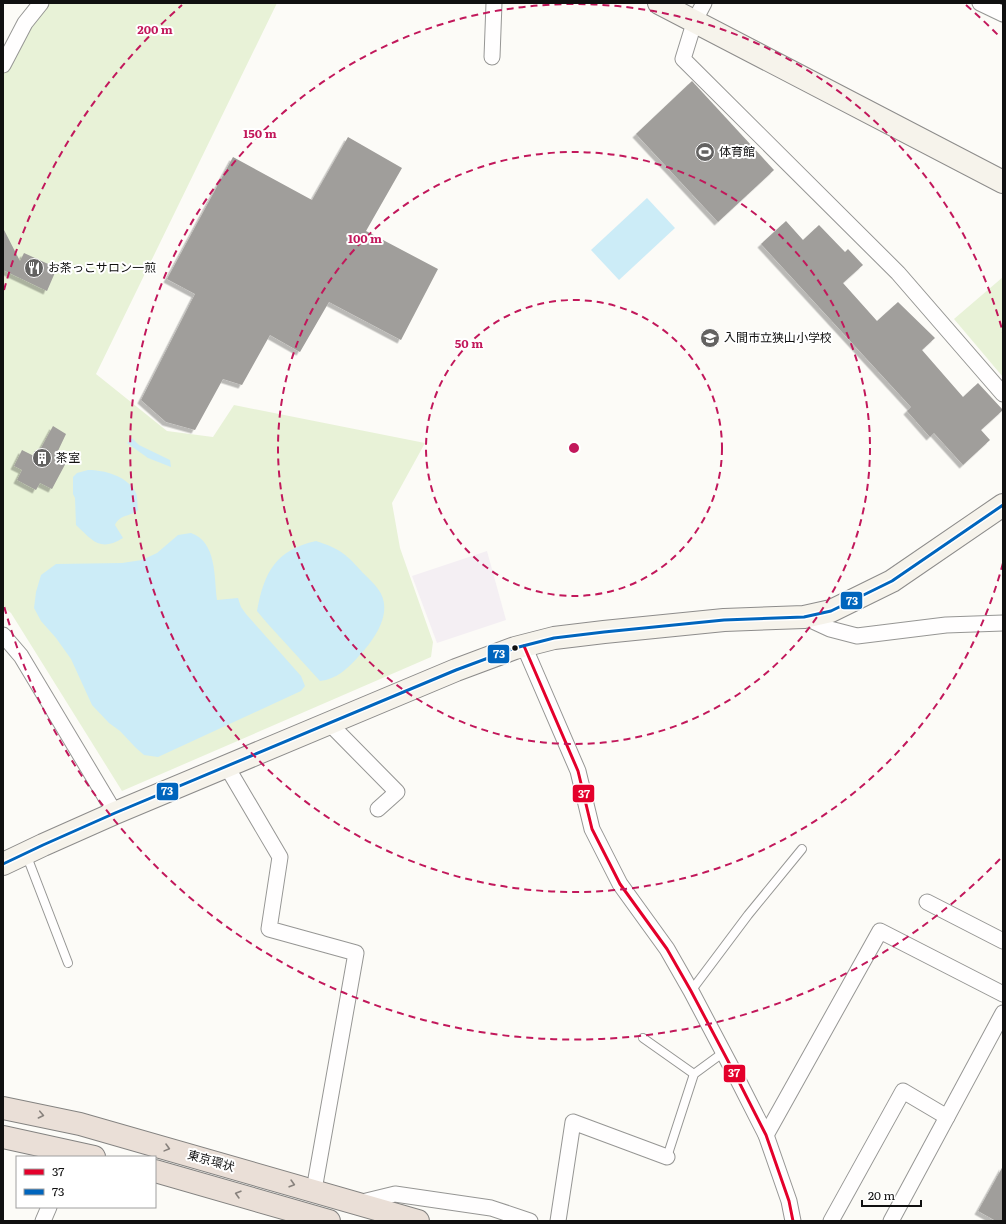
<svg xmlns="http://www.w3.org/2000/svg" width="1006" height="1224" font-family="Literata,'Noto Sans JP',serif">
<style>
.industrial{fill:#f4eff3}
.green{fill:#e8f2d7}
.water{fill:#ccecf7}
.building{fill:#a09e9b;filter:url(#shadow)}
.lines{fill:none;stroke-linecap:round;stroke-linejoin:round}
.lane-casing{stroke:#969694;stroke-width:10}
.street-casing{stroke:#969694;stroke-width:17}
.secondary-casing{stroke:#8d8c8b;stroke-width:24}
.highway-casing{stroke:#848381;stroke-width:24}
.lane{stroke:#fffefe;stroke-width:8}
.street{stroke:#fffefe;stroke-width:15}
.secondary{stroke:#f6f3eb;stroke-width:22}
.highway{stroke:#eadfd7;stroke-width:22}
.bus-1-casing{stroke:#fff;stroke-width:6}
.bus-2-casing{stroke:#fff;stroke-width:6}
.bus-1{stroke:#e4002b;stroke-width:3}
.bus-2{stroke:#0065bd;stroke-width:3}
.oneway{stroke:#88827d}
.ring{fill:none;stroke:#c2185b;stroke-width:2;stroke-dasharray:7 5}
.bus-dot{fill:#101010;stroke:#fff;stroke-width:1.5}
.labels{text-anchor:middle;stroke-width:4;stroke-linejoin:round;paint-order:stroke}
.poi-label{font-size:12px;fill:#101010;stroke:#fff;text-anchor:start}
.street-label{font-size:12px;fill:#101010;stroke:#fff}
.centre{fill:#c2185b;stroke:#fff;stroke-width:2}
.ring-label{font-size:12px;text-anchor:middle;font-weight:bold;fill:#c2185b;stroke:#fff;stroke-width:4;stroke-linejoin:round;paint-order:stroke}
.line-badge{stroke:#fff;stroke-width:1.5}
.badge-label{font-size:11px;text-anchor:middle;font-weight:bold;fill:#fff}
</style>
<defs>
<filter id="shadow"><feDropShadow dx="-3.5" dy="3.5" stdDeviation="0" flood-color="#0004"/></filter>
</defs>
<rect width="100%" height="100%" fill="#fcfbf7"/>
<path class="industrial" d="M 487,551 L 506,620 L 437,643 L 412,576 Z"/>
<g class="green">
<path d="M 46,3 L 277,3 L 96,374 L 167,431 L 213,437 L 234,405 L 425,443 L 392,503 L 400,548 L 433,642 L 431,657 L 122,791 L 11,613 L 3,607 L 3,74 L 36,14 Z"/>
<path d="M 1003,277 L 1003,377 L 954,319 Z"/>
</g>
<g class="water">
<path d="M 647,198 L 675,228 L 619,280 L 591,250 Z"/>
<path d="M 132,438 L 139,445 L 170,460 L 171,467 L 148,458 L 127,443 Z"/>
<path d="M 88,470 C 105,470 126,476 135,491 C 138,495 137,504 138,510 C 130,517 120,514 115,525 L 123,538 C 100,552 93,541 76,525 L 75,498 L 73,494 L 73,477 L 77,473 Z"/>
<path d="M 191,533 C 217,542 214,577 217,600 L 238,598 L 241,607 L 246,614 L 301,676 L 305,686 L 301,691 L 158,757 L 144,755 L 136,748 L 120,731 L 109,723 L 92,705 L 71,659 L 56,638 L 41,621 L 34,608 L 36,592 L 41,575 L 56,564 L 122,563 L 142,560 L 157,553 L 178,535 Z"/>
<path d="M 316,541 C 341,549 346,554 363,573 C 368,578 374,583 378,589 C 395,612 374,640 358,657 C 347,669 337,679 320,681 L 267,623 L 257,611 C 264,572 276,550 316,541 Z"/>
</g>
<g class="building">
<path d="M 692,81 L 774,170 L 718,222 L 636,134 Z"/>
<path d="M 348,137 L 402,168 L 366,231 L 438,269 L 401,340 L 329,302 L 300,352 L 270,335 L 242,385 L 223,379 L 195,430 L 166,422 L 141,400 L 195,294 L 167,279 L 233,157 L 312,200 Z"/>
<path d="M 786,221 L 803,240 L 819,225 L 845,252 L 848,249 L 863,265 L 843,283 L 877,321 L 898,302 L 935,338 L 922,350 L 963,397 L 978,383 L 1003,410 L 981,430 L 990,440 L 963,465 L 934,433 L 930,437 L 907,411 L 911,407 L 761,244 Z"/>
<path d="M 3,228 L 20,261 L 24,253 L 57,268 L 47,291 L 3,270 Z"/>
<path d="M 53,426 L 66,434 L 57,453 L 68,459 L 52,489 L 40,483 L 36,490 L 17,480 L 22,470 L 14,466 L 22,450 L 36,457 Z"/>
<path d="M 1003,1166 L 1003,1221 L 996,1221 L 978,1211 Z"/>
</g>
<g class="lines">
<defs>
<g id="lane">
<path d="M 26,854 L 68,963"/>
<path d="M 691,991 L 748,915 L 802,849"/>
<path d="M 643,1038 L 694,1074"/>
<path d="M 667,1157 L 694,1074 L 724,1052"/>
</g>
<g id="street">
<path d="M 704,3 L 695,20 L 683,59 L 898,273 L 1003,394"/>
<path d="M 980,3 L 1003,14"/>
<path d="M 492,57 L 494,3"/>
<path d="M 3,65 L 25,23 L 41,3"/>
<path d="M 804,617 L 830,629 L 857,636 L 946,625 L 1003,623"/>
<path d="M 3,635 L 21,656 L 115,813"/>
<path d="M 524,646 L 578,771 L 592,829 L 620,884 L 667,949 L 691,991 L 737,1078 L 766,1135 L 789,1201 L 793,1221"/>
<path d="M 330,724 L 397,792 L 378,809"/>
<path d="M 227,767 L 280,857 L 269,929 L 356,953 L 314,1190"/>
<path d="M 927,902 L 1003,941"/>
<path d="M 766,1135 L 880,931 L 1003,994"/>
<path d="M 358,1203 L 395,1194 L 491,1208 L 530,1221"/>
<path d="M 43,1221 L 49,1207"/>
<path d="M 558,1221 L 573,1122 L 667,1157"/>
<path d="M 831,1221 L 903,1091 L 947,1117"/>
<path d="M 891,1221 L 1003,1013"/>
</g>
<g id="secondary">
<path d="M 659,3 L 1003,182"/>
<path d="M 3,864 L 43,845 L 115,813 L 456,670 L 515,648 L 554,638 L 604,632 L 724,620 L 804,617 L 831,611 L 892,581 L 1003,505"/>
</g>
<g id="highway">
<path d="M 3,1108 L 80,1124 L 418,1221"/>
<path d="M 3,1137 L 94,1157"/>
<path d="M 155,1171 L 329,1221"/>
</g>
</defs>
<use href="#lane" class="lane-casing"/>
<use href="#street" class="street-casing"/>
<use href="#secondary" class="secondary-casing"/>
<use href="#highway" class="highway-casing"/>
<use href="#lane" class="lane"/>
<use href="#street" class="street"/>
<use href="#secondary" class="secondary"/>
<use href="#highway" class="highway"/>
<defs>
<path id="bus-1" d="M 524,646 L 578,771 L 592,829 L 620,884 L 667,949 L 691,991 L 737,1078 L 766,1135 L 789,1201 L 793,1221"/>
<path id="bus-2" d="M 3,864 L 43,845 L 115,813 L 456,670 L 515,648 L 554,638 L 604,632 L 724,620 L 804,617 L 831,611 L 892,581 L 1003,505"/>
</defs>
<use href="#bus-1" class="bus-1-casing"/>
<use href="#bus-2" class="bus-2-casing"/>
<use href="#bus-1" class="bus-1"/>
<use href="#bus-2" class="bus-2"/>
</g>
<defs><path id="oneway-chevron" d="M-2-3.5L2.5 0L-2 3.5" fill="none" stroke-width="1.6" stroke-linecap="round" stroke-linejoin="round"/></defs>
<g class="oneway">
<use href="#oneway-chevron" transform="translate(41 1115) rotate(12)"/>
<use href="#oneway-chevron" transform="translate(167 1148) rotate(15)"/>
<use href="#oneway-chevron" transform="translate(292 1184) rotate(16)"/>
<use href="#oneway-chevron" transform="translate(238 1194) rotate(-164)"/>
</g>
<g class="ring">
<circle cx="574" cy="448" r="148"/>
<circle cx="574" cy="448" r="296"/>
<path d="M1003 563A444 444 0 1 1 1003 333"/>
<path d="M1000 859A592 592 0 0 1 4 606M4 290A592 592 0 0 1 182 5M966 5A592 592 0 0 1 1000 37"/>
</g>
<defs>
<symbol id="stadium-disc" viewBox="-11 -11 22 22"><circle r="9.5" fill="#636261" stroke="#fff"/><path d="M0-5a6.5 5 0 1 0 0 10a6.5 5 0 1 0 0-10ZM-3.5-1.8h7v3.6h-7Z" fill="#fff"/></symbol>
<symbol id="restaurant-disc" viewBox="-11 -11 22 22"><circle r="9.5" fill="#636261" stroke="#fff"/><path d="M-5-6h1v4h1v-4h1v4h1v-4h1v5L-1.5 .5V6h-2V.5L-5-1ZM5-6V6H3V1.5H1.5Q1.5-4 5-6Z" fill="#fff"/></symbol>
<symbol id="school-disc" viewBox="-11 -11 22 22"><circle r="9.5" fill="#636261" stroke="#fff"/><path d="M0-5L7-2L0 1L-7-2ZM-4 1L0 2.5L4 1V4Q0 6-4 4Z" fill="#fff"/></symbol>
<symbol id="building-disc" viewBox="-11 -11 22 22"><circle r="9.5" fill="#636261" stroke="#fff"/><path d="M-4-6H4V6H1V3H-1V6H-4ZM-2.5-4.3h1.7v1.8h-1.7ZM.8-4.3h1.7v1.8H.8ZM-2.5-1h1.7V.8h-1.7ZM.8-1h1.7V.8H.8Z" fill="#fff"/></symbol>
</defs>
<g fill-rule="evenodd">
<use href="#stadium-disc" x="694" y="141" width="22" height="22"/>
<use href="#restaurant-disc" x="23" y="257" width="22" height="22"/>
<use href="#school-disc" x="699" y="327" width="22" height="22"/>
<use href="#building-disc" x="31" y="447" width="22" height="22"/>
</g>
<circle class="bus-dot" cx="515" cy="648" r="3.5"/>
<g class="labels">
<g class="poi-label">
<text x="719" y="156">体育館</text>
<text x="48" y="272">お茶っこサロン一煎</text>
<text x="724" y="342">入間市立狭山小学校</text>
<text x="56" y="462">茶室</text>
</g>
<g class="street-label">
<text transform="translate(211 1161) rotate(16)" y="4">東京環状</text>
</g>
</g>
<circle cx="574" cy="448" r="6" class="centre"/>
<g class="ring-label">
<text x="155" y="34">200 m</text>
<text x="260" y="138">150 m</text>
<text x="365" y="243">100 m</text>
<text x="469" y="348">50 m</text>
</g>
<g class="line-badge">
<rect x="840" y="591" width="23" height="19" rx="4" fill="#0065bd"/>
<rect x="487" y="644" width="23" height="20" rx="4" fill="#0065bd"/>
<rect x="156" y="782" width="23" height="19" rx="4" fill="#0065bd"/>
<rect x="572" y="784" width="23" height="19" rx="4" fill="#e4002b"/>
<rect x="723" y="1064" width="23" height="19" rx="4" fill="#e4002b"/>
</g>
<g class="badge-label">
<text x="852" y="605">73</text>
<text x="499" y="658">73</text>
<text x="167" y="795">73</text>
<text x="584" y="798">37</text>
<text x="734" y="1077">37</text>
</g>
<rect width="1006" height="1224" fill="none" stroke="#101010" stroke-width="8"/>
<rect x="16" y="1156" width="140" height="52" fill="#ffffff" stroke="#9f9f9f"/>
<rect x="24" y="1169" width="20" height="6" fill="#e4002b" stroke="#9f9f9f"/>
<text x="52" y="1176" font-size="12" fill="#101010">37</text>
<rect x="24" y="1189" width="20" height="6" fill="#0065bd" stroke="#9f9f9f"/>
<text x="52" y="1196" font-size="12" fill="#101010">73</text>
<path d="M862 1200v6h59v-6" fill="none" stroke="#101010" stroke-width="2"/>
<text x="868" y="1200" font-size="12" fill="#101010" stroke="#ffffff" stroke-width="3" paint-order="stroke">20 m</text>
</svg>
